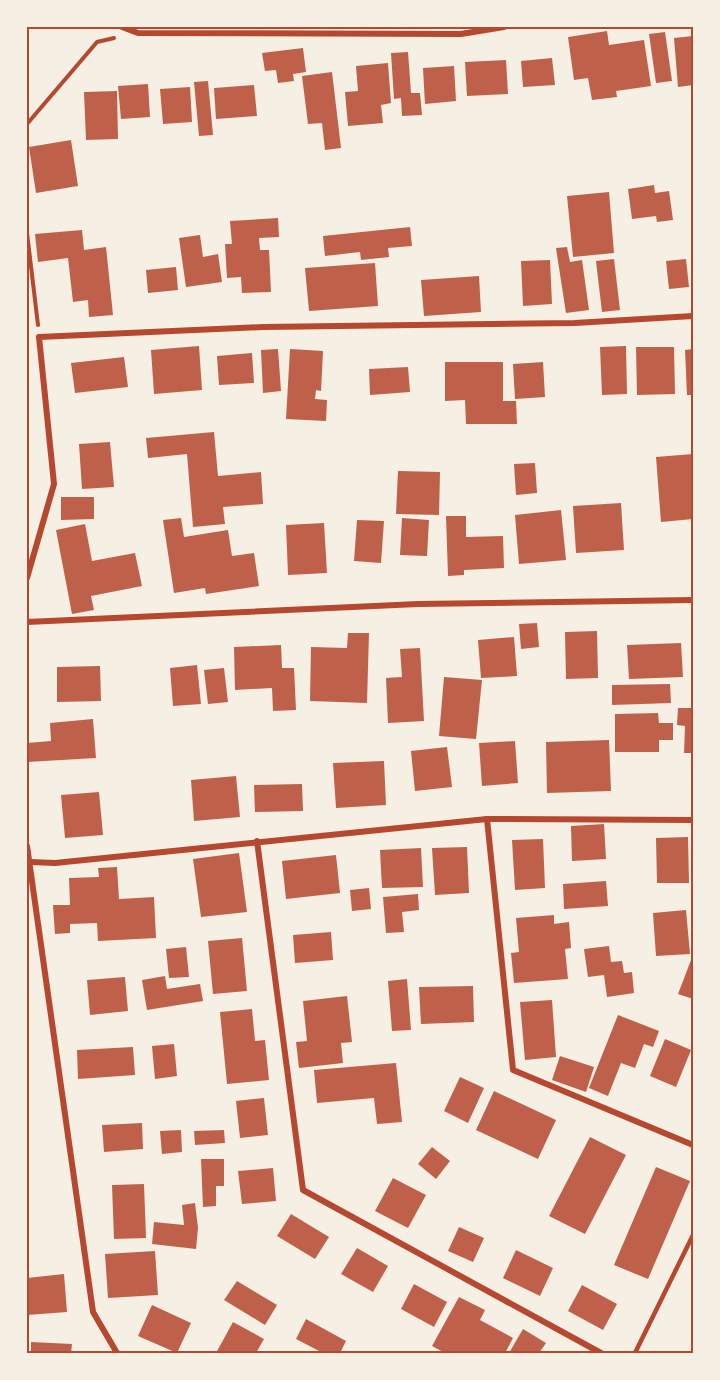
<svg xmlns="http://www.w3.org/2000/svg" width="720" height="1380" font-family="'DejaVu Sans',sans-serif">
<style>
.building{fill:#bf614a}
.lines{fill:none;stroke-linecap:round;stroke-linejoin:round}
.path{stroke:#b5482f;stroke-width:4}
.service{stroke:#b5482f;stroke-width:4.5}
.minor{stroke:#b5482f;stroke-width:6}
.neatline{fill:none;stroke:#b5482f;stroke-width:2}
</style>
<rect width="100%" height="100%" fill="#f6efe4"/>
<g class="building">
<path d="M 607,31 L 609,45 L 644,40 L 651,86 L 616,91 L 617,97 L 592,100 L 588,78 L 574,80 L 568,37 Z"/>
<path d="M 665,32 L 672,81 L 656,83 L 649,34 Z"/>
<path d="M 693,36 L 693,85 L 678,87 L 674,38 Z"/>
<path d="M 303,48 L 306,72 L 293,74 L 294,81 L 278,83 L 276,70 L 265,71 L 262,53 Z"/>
<path d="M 408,52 L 411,93 L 420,93 L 422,115 L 402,116 L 401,98 L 394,99 L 391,53 Z"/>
<path d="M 552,58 L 555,85 L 523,87 L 521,61 Z"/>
<path d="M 506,60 L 508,94 L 467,96 L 465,62 Z"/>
<path d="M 388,63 L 391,103 L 381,105 L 383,123 L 348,126 L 345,92 L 358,91 L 356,66 Z"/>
<path d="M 454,66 L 456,101 L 425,104 L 423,68 Z"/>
<path d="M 332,72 L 341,148 L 325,150 L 322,123 L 308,124 L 302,76 Z"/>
<path d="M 208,81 L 213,135 L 199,136 L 194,82 Z"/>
<path d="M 148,84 L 150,117 L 121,119 L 118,86 Z"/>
<path d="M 254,85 L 257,116 L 216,119 L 214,88 Z"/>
<path d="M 190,87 L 192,122 L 163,124 L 160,89 Z"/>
<path d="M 117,91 L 118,139 L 86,140 L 84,92 Z"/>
<path d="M 71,140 L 78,186 L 36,193 L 29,147 Z"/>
<path d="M 654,185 L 655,193 L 669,191 L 673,220 L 657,222 L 656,216 L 632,219 L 628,189 Z"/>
<path d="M 609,192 L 614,253 L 573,257 L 567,196 Z"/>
<path d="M 278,218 L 279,237 L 259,238 L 260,250 L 269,250 L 271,292 L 242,293 L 241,277 L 227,278 L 225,244 L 232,244 L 230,221 Z"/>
<path d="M 410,227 L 412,246 L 388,248 L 389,257 L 361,260 L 360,252 L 325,256 L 323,236 Z"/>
<path d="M 82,230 L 84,250 L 106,247 L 113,315 L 89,317 L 88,300 L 73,302 L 68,258 L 38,262 L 35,234 Z"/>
<path d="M 200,235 L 203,257 L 218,254 L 222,282 L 186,287 L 179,238 Z"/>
<path d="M 567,247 L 570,262 L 582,260 L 589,310 L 566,313 L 556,248 Z"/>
<path d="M 614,259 L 620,310 L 602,312 L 596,261 Z"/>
<path d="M 686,259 L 689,287 L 669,289 L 666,261 Z"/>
<path d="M 550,260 L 552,304 L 523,306 L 521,261 Z"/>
<path d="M 375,263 L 378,306 L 309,311 L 305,268 Z"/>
<path d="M 176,267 L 178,290 L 148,293 L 146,270 Z"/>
<path d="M 479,276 L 481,312 L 424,316 L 421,280 Z"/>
<path d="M 199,346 L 202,390 L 154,394 L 151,350 Z"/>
<path d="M 626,346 L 627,394 L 602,395 L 600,347 Z"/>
<path d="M 636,347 L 674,347 L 675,394 L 637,395 Z"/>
<path d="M 278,349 L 281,391 L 263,393 L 261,350 Z"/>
<path d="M 290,349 L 323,351 L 321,391 L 316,390 L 315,399 L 327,400 L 326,421 L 286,419 Z"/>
<path d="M 693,349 L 693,395 L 687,395 L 685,350 Z"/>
<path d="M 252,353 L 254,383 L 219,385 L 217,356 Z"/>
<path d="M 124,357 L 128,387 L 75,393 L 71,363 Z"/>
<path d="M 445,362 L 503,362 L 503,401 L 516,401 L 517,424 L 466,424 L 465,400 L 445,401 Z"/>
<path d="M 543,362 L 545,397 L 515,399 L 513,364 Z"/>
<path d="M 408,367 L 410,392 L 370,395 L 369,369 Z"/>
<path d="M 214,432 L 218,476 L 261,472 L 263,504 L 223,507 L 225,524 L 193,527 L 187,454 L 148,458 L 146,438 Z"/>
<path d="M 110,442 L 114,487 L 82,489 L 79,444 Z"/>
<path d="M 693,454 L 693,519 L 661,522 L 656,457 Z"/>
<path d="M 535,463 L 537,493 L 516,495 L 514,464 Z"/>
<path d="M 398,471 L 440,472 L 439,515 L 396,514 Z"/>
<path d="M 61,497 L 94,497 L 94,519 L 61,520 Z"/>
<path d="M 621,503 L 624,550 L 576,553 L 573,506 Z"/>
<path d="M 561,510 L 566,560 L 519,564 L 515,515 Z"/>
<path d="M 446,516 L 466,516 L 466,537 L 503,536 L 504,568 L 464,570 L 464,575 L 448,576 Z"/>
<path d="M 181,518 L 184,537 L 228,530 L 232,556 L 254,553 L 259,586 L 206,594 L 205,588 L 174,593 L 163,520 Z"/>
<path d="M 402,518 L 429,520 L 427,556 L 400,555 Z"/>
<path d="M 357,520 L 384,521 L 381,563 L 354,561 Z"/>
<path d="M 324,523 L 327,573 L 288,575 L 286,525 Z"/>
<path d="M 85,524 L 92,561 L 135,553 L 142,586 L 91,596 L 94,610 L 72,614 L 56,530 Z"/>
<path d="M 537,623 L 539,647 L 521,649 L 519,624 Z"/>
<path d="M 597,631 L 598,678 L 566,679 L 565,632 Z"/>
<path d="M 348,633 L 369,633 L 367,703 L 310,701 L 311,647 L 347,648 Z"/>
<path d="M 514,637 L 517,676 L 481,678 L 478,640 Z"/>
<path d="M 681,643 L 683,677 L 629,679 L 627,645 Z"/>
<path d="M 281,645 L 282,668 L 294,668 L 296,710 L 273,711 L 272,688 L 235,690 L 234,647 Z"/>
<path d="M 420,648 L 424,721 L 388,723 L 386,678 L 402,677 L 400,649 Z"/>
<path d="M 197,665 L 201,704 L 173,706 L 170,668 Z"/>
<path d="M 100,666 L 101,701 L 57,702 L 57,667 Z"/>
<path d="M 224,668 L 228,702 L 208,704 L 204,670 Z"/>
<path d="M 444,677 L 482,680 L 476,739 L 439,736 Z"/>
<path d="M 670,684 L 671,703 L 612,705 L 612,685 Z"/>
<path d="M 678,708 L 693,708 L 693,753 L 684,753 L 685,726 L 677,725 Z"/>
<path d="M 658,713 L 659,723 L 673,723 L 673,740 L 659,740 L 659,752 L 615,752 L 615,714 Z"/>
<path d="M 93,719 L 96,758 L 27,762 L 27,743 L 51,741 L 50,723 Z"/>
<path d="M 609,740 L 611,791 L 547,793 L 546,742 Z"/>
<path d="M 515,741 L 518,783 L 482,786 L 479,743 Z"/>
<path d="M 447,747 L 452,787 L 415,791 L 411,751 Z"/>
<path d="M 384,761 L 386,805 L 336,808 L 333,763 Z"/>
<path d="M 236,776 L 240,817 L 194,821 L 191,780 Z"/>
<path d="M 302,784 L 303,811 L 255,812 L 254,785 Z"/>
<path d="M 99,792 L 103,835 L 65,838 L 61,795 Z"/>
<path d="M 604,824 L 606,859 L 572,861 L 571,826 Z"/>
<path d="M 688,837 L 689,883 L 657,883 L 656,838 Z"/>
<path d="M 543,839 L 545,888 L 515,890 L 512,840 Z"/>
<path d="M 467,847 L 469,893 L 435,895 L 432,848 Z"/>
<path d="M 421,848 L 423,887 L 382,888 L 380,850 Z"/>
<path d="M 239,853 L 247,912 L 201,917 L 193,859 Z"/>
<path d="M 336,855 L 340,893 L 286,899 L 282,861 Z"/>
<path d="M 117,867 L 119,899 L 154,897 L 156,938 L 98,941 L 97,923 L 70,924 L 70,933 L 55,934 L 53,905 L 70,905 L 69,878 L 99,877 L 98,868 Z"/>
<path d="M 606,881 L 608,906 L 564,909 L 563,884 Z"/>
<path d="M 369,888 L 371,909 L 352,911 L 350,890 Z"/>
<path d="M 418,894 L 419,910 L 402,912 L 404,932 L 386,933 L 383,897 Z"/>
<path d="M 686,910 L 690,954 L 656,956 L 653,913 Z"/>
<path d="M 554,915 L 554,924 L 569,922 L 571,948 L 565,949 L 568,979 L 514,983 L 511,953 L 519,952 L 516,918 Z"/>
<path d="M 331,932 L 333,960 L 295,963 L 293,935 Z"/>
<path d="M 242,938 L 247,991 L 213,994 L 208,941 Z"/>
<path d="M 609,946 L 611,962 L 622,961 L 624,973 L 632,972 L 634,993 L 607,997 L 604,975 L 588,977 L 584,949 Z"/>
<path d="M 186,947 L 189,977 L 169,978 L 166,949 Z"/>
<path d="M 691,960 L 693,961 L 693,999 L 678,994 Z"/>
<path d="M 165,976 L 167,989 L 200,984 L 203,1001 L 147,1010 L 142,980 Z"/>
<path d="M 125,977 L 128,1011 L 90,1015 L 87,980 Z"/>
<path d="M 407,979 L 411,1030 L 392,1031 L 388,981 Z"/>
<path d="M 473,986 L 474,1022 L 421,1024 L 419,987 Z"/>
<path d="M 347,996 L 352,1042 L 341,1043 L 343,1063 L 299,1068 L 296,1042 L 307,1041 L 303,1001 Z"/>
<path d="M 552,1000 L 556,1057 L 525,1060 L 520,1002 Z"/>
<path d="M 252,1009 L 255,1041 L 265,1040 L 269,1080 L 227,1084 L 220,1012 Z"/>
<path d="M 618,1015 L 659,1031 L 653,1047 L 644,1044 L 635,1068 L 621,1063 L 608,1096 L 589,1088 Z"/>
<path d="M 665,1039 L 691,1050 L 676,1087 L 650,1076 Z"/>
<path d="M 174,1044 L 177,1076 L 155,1079 L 152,1046 Z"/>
<path d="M 133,1047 L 135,1075 L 78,1079 L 77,1050 Z"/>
<path d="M 560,1056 L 594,1067 L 586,1092 L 552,1080 Z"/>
<path d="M 396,1063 L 402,1122 L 377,1124 L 374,1098 L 317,1103 L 314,1070 Z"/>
<path d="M 460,1077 L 484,1088 L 468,1123 L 444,1111 Z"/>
<path d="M 494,1091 L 556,1120 L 538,1159 L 476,1130 Z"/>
<path d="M 264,1098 L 268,1135 L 240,1138 L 236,1101 Z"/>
<path d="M 142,1123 L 143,1149 L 104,1152 L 102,1125 Z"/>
<path d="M 181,1130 L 182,1152 L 162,1154 L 160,1131 Z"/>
<path d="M 224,1130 L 225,1143 L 195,1145 L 194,1131 Z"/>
<path d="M 590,1137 L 626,1155 L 585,1234 L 549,1216 Z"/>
<path d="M 432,1147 L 450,1161 L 436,1179 L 418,1164 Z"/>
<path d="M 201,1159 L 224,1159 L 224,1186 L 216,1186 L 216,1206 L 203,1207 Z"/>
<path d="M 656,1167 L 690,1181 L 648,1279 L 614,1265 Z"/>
<path d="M 273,1168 L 276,1201 L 242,1204 L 238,1171 Z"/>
<path d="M 393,1178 L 426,1195 L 408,1228 L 375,1211 Z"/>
<path d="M 144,1184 L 146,1238 L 114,1239 L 112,1185 Z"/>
<path d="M 195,1203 L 198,1228 L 196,1249 L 152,1244 L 154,1222 L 184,1225 L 182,1205 Z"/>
<path d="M 291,1214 L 329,1237 L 315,1259 L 277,1236 Z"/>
<path d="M 459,1227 L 484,1238 L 473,1262 L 448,1251 Z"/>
<path d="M 357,1248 L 388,1266 L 373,1292 L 341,1274 Z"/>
<path d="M 516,1250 L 553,1268 L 540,1296 L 503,1278 Z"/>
<path d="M 155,1251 L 158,1295 L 108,1298 L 105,1254 Z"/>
<path d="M 64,1274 L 67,1312 L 27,1315 L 27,1278 Z"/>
<path d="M 237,1281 L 277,1305 L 265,1325 L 224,1300 Z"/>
<path d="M 414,1284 L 447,1302 L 434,1327 L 401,1309 Z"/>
<path d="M 582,1285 L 617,1304 L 603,1330 L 568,1311 Z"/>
<path d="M 459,1297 L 485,1310 L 480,1320 L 513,1338 L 505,1353 L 445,1353 L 432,1346 Z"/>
<path d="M 152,1305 L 191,1323 L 177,1353 L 138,1336 Z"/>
<path d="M 306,1319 L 346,1341 L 340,1353 L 323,1353 L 296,1339 Z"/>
<path d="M 233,1322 L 264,1339 L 256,1353 L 216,1353 Z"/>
<path d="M 523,1329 L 546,1343 L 539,1353 L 509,1353 Z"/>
<path d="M 31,1342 L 72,1344 L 71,1353 L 31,1353 Z"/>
</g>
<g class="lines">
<g class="path">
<path d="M 27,124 L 97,42 L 114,38"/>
<path d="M 27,233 L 38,325"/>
</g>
<path class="service" d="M 635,1353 L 693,1235"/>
<g class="minor">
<path d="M 122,27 L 138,33 L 461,34 L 504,27"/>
<path d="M 27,578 L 54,484 L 39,337 L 263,327 L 575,323 L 693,316"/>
<path d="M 27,622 L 418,604 L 693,600"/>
<path d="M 487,819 L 513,1070 L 693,1145"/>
<path d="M 257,841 L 303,1190 L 601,1353"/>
<path d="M 27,846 L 93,1312 L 117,1353"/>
<path d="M 31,862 L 55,863 L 487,819 L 693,820"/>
</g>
</g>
<rect width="720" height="1380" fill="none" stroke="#f6efe4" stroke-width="57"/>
<rect x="28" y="28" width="664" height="1324" class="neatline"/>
</svg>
